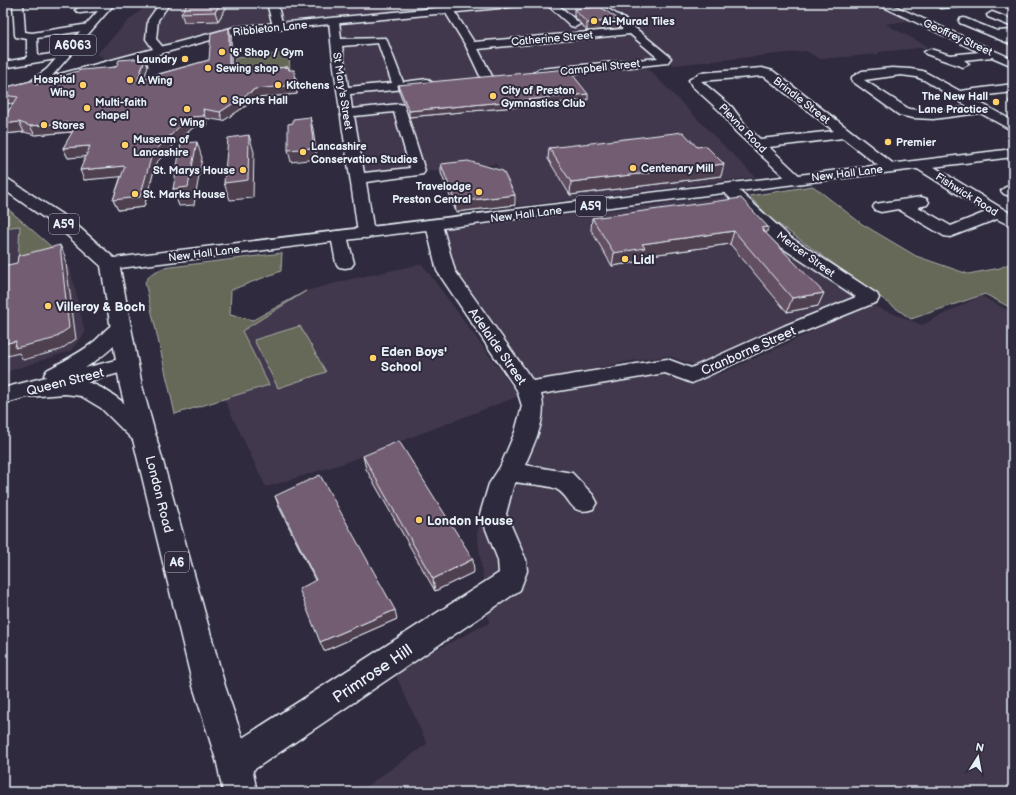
<svg xmlns="http://www.w3.org/2000/svg" width="1016" height="795" font-family="'Balsamiq Sans',sans-serif">
<style>
.built{fill:#43394d}
.green{fill:#666758;stroke:#a7aca8}
.lines{fill:none;stroke-linecap:round;stroke-linejoin:round}
.minor-casing{stroke:#e8f1f8;stroke-width:3}
.major-casing{stroke:#e8f1f8;stroke-width:3}
.highway-casing{stroke:#e8f1f8;stroke-width:3}
.minor{fill:#2f2a3d;fill-rule:evenodd}
.major{fill:#2f2a3d;fill-rule:evenodd}
.highway{fill:#2f2a3d;fill-rule:evenodd}
.wall{fill:#635062;stroke:#e8f1f8}
.shaded-wall{fill:#504150;stroke:#e8f1f8}
.building{fill:#735d72;stroke:#e8f1f8}
.poi-dot{fill:#ffd166;stroke:#2f2a3d;stroke-width:1.5}
.labels{text-anchor:middle;stroke-width:4;stroke-linejoin:round;paint-order:stroke}
.far-poi-label{font-size:11px;font-weight:bold;fill:#e8f1f8;stroke:#2f2a3d;text-anchor:start}
.far-street-label{font-size:11px;fill:#e8f1f8;stroke:#2f2a3d}
.shield{fill:#2f2a3d;stroke:#b0b5c0;stroke-width:1}
.shield-label{font-size:12px;font-weight:bold;fill:#e8f1f8}
.poi-label{font-size:13px;font-weight:bold;fill:#e8f1f8;stroke:#2f2a3d;text-anchor:start}
.street-label{font-size:13px;fill:#e8f1f8;stroke:#2f2a3d}
.near-street-label{font-size:16px;fill:#e8f1f8;stroke:#2f2a3d}
</style>
<rect width="100%" height="100%" fill="#2f2a3d"/>
<filter id="ink" filterUnits="userSpaceOnUse"><feTurbulence type="fractalNoise" baseFrequency=".025" numOctaves="2"/><feDisplacementMap in="SourceGraphic" scale="8" xChannelSelector="R" yChannelSelector="G"/><feConvolveMatrix kernelMatrix="1 2 1 2 8 2 1 2 1" color-interpolation-filters="sRGB"/></filter>
<g filter="url(#ink)">
<g class="built">
<path d="M 140,3 L 875,3 L 914,20 L 885,24 L 929,47 L 878,52 L 880,54 L 820,59 L 806,51 L 674,65 L 671,63 L 644,65 L 755,177 L 519,206 L 496,164 L 367,178 L 345,82 L 337,19 L 233,27 L 109,60 L 97,54 L 130,19 L 149,4 L 139,4 Z"/>
<path d="M 731,196 L 765,233 L 857,295 L 697,366 L 669,356 L 630,361 L 535,381 L 449,266 L 440,230 Z"/>
<path d="M 3,206 L 17,216 L 54,249 L 70,268 L 85,333 L 70,351 L 3,373 Z"/>
<path d="M 422,264 L 519,396 L 341,464 L 266,487 L 224,399 L 269,385 L 242,331 L 306,291 L 347,280 Z"/>
<path d="M 981,296 L 1013,313 L 1013,792 L 358,792 L 427,744 L 394,671 L 489,623 L 477,533 L 494,476 L 543,396 L 669,371 L 692,376 L 720,374 L 782,346 L 868,304 L 922,325 Z"/>
</g>
<g class="green">
<path d="M 289,53 L 290,72 L 238,77 L 234,67 L 235,58 Z"/>
<path d="M 813,186 L 862,224 L 916,256 L 968,274 L 1000,268 L 1013,262 L 1013,309 L 985,294 L 911,319 L 771,219 L 749,196 Z"/>
<path d="M 8,209 L 54,249 L 18,262 L 20,226 L 3,228 L 3,210 Z"/>
<path d="M 282,253 L 281,271 L 231,290 L 230,315 L 253,320 L 306,291 L 242,331 L 269,385 L 175,414 L 145,282 L 151,274 L 163,268 Z"/>
<path d="M 300,326 L 326,372 L 278,388 L 254,340 Z"/>
</g>
<g class="lines">
<defs>
<g id="minor">
<path d="M 13,3 L 23,3 L 25,32 L 32,33 L 89,24 L 94,27 L 89,30 L 37,38 L 38,56 L 64,52 L 70,55 L 68,57 L 3,68 L 3,62 L 27,58 L 27,39 L 16,37 L 15,35 Z"/>
<path d="M 160,3 L 170,3 L 158,20 L 156,39 L 166,51 L 160,54 L 156,53 L 146,39 L 148,20 Z"/>
<path d="M 267,3 L 277,3 L 283,26 L 282,28 L 278,29 L 273,26 Z"/>
<path d="M 545,3 L 556,3 L 580,24 L 575,27 L 571,26 Z"/>
<path d="M 586,3 L 598,3 L 623,18 L 669,56 L 671,58 L 667,63 L 539,77 L 533,73 L 539,69 L 658,58 L 630,34 L 478,49 L 493,78 L 487,82 L 481,78 L 466,46 L 444,10 L 449,7 L 452,8 L 474,42 L 623,29 Z"/>
<path d="M 875,3 L 888,3 L 1013,59 L 1013,66 L 992,57 L 964,60 L 969,64 L 963,67 L 926,54 L 924,52 L 930,49 L 950,55 L 979,52 Z"/>
<path d="M 944,3 L 974,3 L 969,6 L 940,8 L 938,6 L 940,4 Z"/>
<path d="M 1000,3 L 1013,3 L 1013,9 Z"/>
<path d="M 105,5 L 110,8 L 108,10 L 80,13 L 75,10 L 80,7 Z"/>
<path d="M 992,12 L 1013,20 L 1013,27 L 988,17 L 987,15 Z"/>
<path d="M 334,18 L 339,21 L 341,39 L 386,38 L 403,82 L 427,79 L 433,83 L 427,87 L 350,94 L 352,109 L 399,104 L 404,105 L 425,171 L 423,174 L 418,175 L 366,182 L 374,233 L 372,237 L 366,238 L 360,237 L 358,233 C 349,162 335,91 329,21 ZM 378,43 L 392,83 L 348,87 L 342,46 ZM 394,112 L 410,168 L 364,173 L 354,116 Z"/>
<path d="M 964,18 L 997,31 L 1013,30 L 1013,36 L 1010,36 L 1013,38 L 1013,45 L 960,23 L 959,21 L 960,19 Z"/>
<path d="M 762,68 L 773,71 L 895,165 L 897,168 L 895,171 L 885,171 L 843,138 L 769,147 L 804,180 L 801,183 L 791,183 L 736,132 L 722,113 L 692,86 L 689,80 L 700,73 ZM 762,76 L 765,77 L 834,131 L 760,139 L 746,126 L 732,107 L 701,81 Z"/>
<path d="M 892,68 L 910,69 L 923,71 L 960,91 L 1013,84 L 1013,92 L 970,97 L 1013,121 L 1013,131 L 980,113 L 933,119 L 913,118 L 899,115 L 852,81 L 852,77 L 862,71 ZM 901,75 L 916,77 L 924,80 L 969,107 L 933,111 L 909,109 L 864,80 Z"/>
<path d="M 921,161 L 926,162 L 1013,215 L 1013,227 L 997,219 L 950,237 L 944,236 L 898,209 L 881,212 L 875,210 L 873,207 L 875,204 L 921,197 L 927,199 L 929,202 L 927,205 L 918,207 L 951,226 L 986,212 L 916,168 L 914,165 L 916,162 Z"/>
<path d="M 729,184 L 734,186 L 790,237 L 877,294 L 879,298 L 877,302 L 798,334 L 692,383 L 665,373 L 541,394 C 548,418 534,443 525,465 L 572,473 L 593,495 L 597,502 L 593,509 C 569,517 572,497 556,489 C 550,485 524,484 516,482 L 513,487 L 506,514 L 526,560 L 527,571 L 520,590 L 246,775 L 234,780 L 222,775 L 217,763 L 222,751 L 499,573 L 498,560 L 480,514 L 489,484 L 500,467 L 515,432 L 522,406 L 517,390 L 437,271 L 426,225 L 428,221 L 434,220 L 440,221 L 442,225 L 455,271 L 533,381 L 667,359 L 691,368 L 784,326 L 856,297 L 778,245 L 724,192 L 721,189 L 724,186 Z"/>
<path d="M 1009,186 L 1013,187 L 1013,197 L 1004,194 L 1001,191 L 1004,188 Z"/>
<path d="M 339,231 L 345,232 L 347,236 L 354,263 L 351,267 L 345,268 L 339,267 L 336,263 L 331,236 L 333,232 Z"/>
<path d="M 120,321 L 127,323 L 130,327 C 119,344 102,357 85,368 L 127,357 L 134,359 L 137,364 L 134,369 L 87,382 C 109,388 145,417 157,438 L 153,444 L 145,447 L 137,444 L 101,408 L 81,396 L 65,394 L 27,397 L 3,404 L 3,388 L 46,377 L 44,375 L 47,370 C 62,362 78,354 91,344 C 101,337 108,324 120,321 Z"/>
</g>
<path id="major" d="M 105,3 L 115,3 L 52,76 L 235,27 L 489,3 L 525,3 L 520,6 L 236,33 L 3,97 L 3,89 L 30,82 L 47,69 Z"/>
<path id="highway" d="M 1013,149 L 1013,157 L 120,268 L 142,386 L 225,686 L 251,763 L 257,792 L 223,792 L 217,763 L 193,686 L 120,386 L 101,266 L 60,229 L 3,189 L 3,177 L 8,179 L 72,221 L 114,258 Z"/>
</defs>
<use href="#minor" class="minor-casing"/>
<use href="#major" class="major-casing"/>
<use href="#highway" class="highway-casing"/>
<use href="#minor" class="minor"/>
<use href="#major" class="major"/>
<use href="#highway" class="highway"/>
</g>
<g class="wall">
<path d="M 228,5 L 218,21 L 184,22 L 181,13 Z"/>
<path d="M 574,9 L 620,20 L 619,28 L 587,31 L 574,16 Z"/>
<path d="M 231,36 L 231,65 L 244,71 L 288,67 L 289,70 L 296,79 L 297,94 L 258,98 L 223,121 L 205,118 L 207,125 L 194,127 L 184,135 L 156,163 L 144,207 L 118,210 L 113,200 L 121,176 L 84,180 L 86,156 L 68,158 L 63,148 L 73,132 L 35,135 L 24,132 L 4,134 L 3,131 L 3,119 L 13,104 L 3,103 L 3,90 L 41,83 L 116,67 L 145,58 L 148,66 L 144,78 L 209,60 Z"/>
<path d="M 398,85 L 588,100 L 409,117 L 399,91 Z"/>
<path d="M 1013,92 L 1013,104 L 1008,102 Z"/>
<path d="M 697,147 L 721,176 L 570,195 L 548,159 L 549,148 Z"/>
<path d="M 441,164 L 515,205 L 456,212 L 441,173 Z"/>
<path d="M 592,218 L 768,227 L 766,234 L 818,306 L 787,312 L 730,244 L 644,256 L 643,261 L 612,266 L 591,230 Z"/>
<path d="M 363,456 L 474,572 L 435,591 L 366,469 Z"/>
<path d="M 275,496 L 397,619 L 324,651 L 315,580 L 279,507 Z"/>
</g>
<g class="shaded-wall">
<path d="M 221,3 L 227,3 L 228,5 L 218,21 L 215,12 Z"/>
<path d="M 620,20 L 619,28 L 587,31 L 587,23 Z"/>
<path d="M 229,28 L 231,36 L 231,73 L 229,64 Z"/>
<path d="M 145,58 L 148,66 L 141,89 L 138,80 Z"/>
<path d="M 294,70 L 296,79 L 297,94 L 258,98 L 223,121 L 220,112 L 255,89 Z"/>
<path d="M 39,79 L 43,88 L 35,85 Z"/>
<path d="M 588,94 L 588,100 L 409,117 L 409,111 Z"/>
<path d="M 203,109 L 207,125 L 194,127 L 184,135 L 156,163 L 144,207 L 118,210 L 113,200 L 152,154 L 180,126 L 191,117 Z"/>
<path d="M 310,117 L 313,129 L 317,159 L 291,162 L 288,150 Z"/>
<path d="M 19,122 L 24,132 L 4,134 L 3,131 L 3,124 Z"/>
<path d="M 78,122 L 82,131 L 35,135 L 30,126 Z"/>
<path d="M 249,135 L 254,152 L 253,198 L 230,200 L 224,183 Z"/>
<path d="M 197,142 L 202,158 L 194,205 L 179,206 L 173,189 Z"/>
<path d="M 90,146 L 94,156 L 68,158 L 63,148 Z"/>
<path d="M 724,164 L 721,176 L 570,195 L 571,182 Z"/>
<path d="M 125,166 L 129,176 L 84,180 L 80,170 Z"/>
<path d="M 515,195 L 515,205 L 456,212 L 455,202 Z"/>
<path d="M 768,227 L 765,240 L 761,228 Z"/>
<path d="M 734,231 L 730,244 L 644,256 L 643,261 L 612,266 L 614,253 L 642,244 Z"/>
<path d="M 60,245 L 65,256 L 76,339 L 60,350 L 23,360 L 19,353 L 3,357 L 3,344 L 16,341 Z"/>
<path d="M 824,293 L 818,306 L 787,312 L 792,298 Z"/>
<path d="M 473,559 L 474,572 L 435,591 L 433,579 Z"/>
<path d="M 395,610 L 397,619 L 324,651 L 320,642 Z"/>
</g>
<g class="building">
<path d="M 188,3 L 221,3 L 215,12 L 181,13 Z"/>
<path d="M 600,7 L 620,20 L 587,23 L 574,9 Z"/>
<path d="M 229,28 L 229,64 L 244,71 L 288,67 L 289,70 L 294,70 L 295,85 L 255,89 L 220,112 L 203,109 L 204,116 L 191,117 L 180,126 L 152,154 L 140,197 L 113,200 L 125,166 L 80,170 L 90,146 L 63,148 L 78,122 L 30,126 L 19,122 L 3,124 L 3,119 L 18,97 L 3,95 L 3,90 L 11,86 L 39,79 L 35,85 L 81,70 L 116,67 L 119,60 L 145,58 L 138,80 L 209,60 L 211,33 Z"/>
<path d="M 568,69 L 588,94 L 409,111 L 398,85 Z"/>
<path d="M 310,117 L 314,148 L 288,150 L 288,124 L 293,123 L 293,119 Z"/>
<path d="M 683,132 L 697,147 L 706,146 L 724,164 L 571,182 L 549,148 Z"/>
<path d="M 249,135 L 248,180 L 224,183 L 228,138 Z"/>
<path d="M 197,142 L 188,187 L 173,189 L 181,143 Z"/>
<path d="M 468,161 L 503,171 L 515,195 L 455,202 L 441,164 Z"/>
<path d="M 741,198 L 768,227 L 761,228 L 824,293 L 792,298 L 734,231 L 642,244 L 645,248 L 614,253 L 592,218 Z"/>
<path d="M 60,245 L 69,328 L 53,339 L 15,348 L 16,341 L 3,344 L 3,266 L 17,263 L 18,256 Z"/>
<path d="M 399,441 L 473,559 L 433,579 L 363,456 Z"/>
<path d="M 320,475 L 395,610 L 320,642 L 299,589 L 316,580 L 275,496 Z"/>
</g>
</g>
<g class="poi-dot">
<circle cx="594" cy="21" r="4"/>
<circle cx="222" cy="52" r="4"/>
<circle cx="185" cy="59" r="4"/>
<circle cx="208" cy="68" r="4"/>
<circle cx="130" cy="80" r="4"/>
<circle cx="83" cy="85" r="4"/>
<circle cx="278" cy="85" r="4"/>
<circle cx="493" cy="96" r="4"/>
<circle cx="224" cy="100" r="4"/>
<circle cx="996" cy="102" r="4"/>
<circle cx="87" cy="108" r="4"/>
<circle cx="187" cy="109" r="4"/>
<circle cx="44" cy="125" r="4"/>
<circle cx="888" cy="142" r="4"/>
<circle cx="125" cy="145" r="4"/>
<circle cx="303" cy="152" r="4"/>
<circle cx="633" cy="168" r="4"/>
<circle cx="243" cy="170" r="4"/>
<circle cx="479" cy="192" r="4"/>
<circle cx="135" cy="194" r="4"/>
<circle cx="625" cy="259" r="4"/>
<circle cx="48" cy="306" r="4"/>
<circle cx="373" cy="358" r="4"/>
<circle cx="419" cy="520" r="4"/>
</g>
<g class="labels">
<g class="far-poi-label">
<text x="602" y="25">Al-Murad Tiles</text>
<text x="230" y="56">'6' Shop / Gym</text>
<text x="177" y="63" text-anchor="end">Laundry</text>
<text x="216" y="72">Sewing shop</text>
<text x="75" y="83" text-anchor="end">Hospital<tspan x="75" dy="13">Wing</tspan></text>
<text x="138" y="84">A Wing</text>
<text x="286" y="89">Kitchens</text>
<text x="501" y="94">City of Preston<tspan x="501" dy="13">Gymnastics Club</tspan></text>
<text x="988" y="100" text-anchor="end">The New Hall<tspan x="988" dy="13">Lane Practice</tspan></text>
<text x="232" y="104">Sports Hall</text>
<text x="95" y="106">Multi-faith<tspan x="95" dy="13">chapel</tspan></text>
<text x="187" y="126" text-anchor="middle">C Wing</text>
<text x="52" y="129">Stores</text>
<text x="133" y="143">Museum of<tspan x="133" dy="13">Lancashire</tspan></text>
<text x="896" y="146">Premier</text>
<text x="311" y="150">Lancashire<tspan x="311" dy="13">Conservation Studios</tspan></text>
<text x="641" y="172">Centenary Mill</text>
<text x="235" y="174" text-anchor="end">St. Marys House</text>
<text x="471" y="190" text-anchor="end">Travelodge<tspan x="471" dy="13">Preston Central</tspan></text>
<text x="143" y="198">St. Marks House</text>
</g>
<g class="far-street-label">
<text transform="translate(270 28) rotate(-6)" y="4">Ribbleton Lane</text>
<text transform="translate(958 37) rotate(24)" y="4">Geoffrey Street</text>
<text transform="translate(552 38) rotate(-5)" y="4">Catherine Street</text>
<text transform="translate(600 67) rotate(-6)" y="4">Campbell Street</text>
<text transform="translate(343 91) rotate(81)" y="4">St Mary's Street</text>
<text transform="translate(802 100) rotate(38)" y="4">Brindle Street</text>
<text transform="translate(743 128) rotate(46)" y="4">Plevna Road</text>
<text transform="translate(847 173) rotate(-7)" y="4">New Hall Lane</text>
<text transform="translate(967 194) rotate(32)" y="4">Fishwick Road</text>
<text transform="translate(526 214) rotate(-7)" y="4">New Hall Lane</text>
<text transform="translate(204 253) rotate(-7)" y="4">New Hall Lane</text>
<text transform="translate(806 254) rotate(36)" y="4">Mercer Street</text>
</g>
<g class="shield">
<rect x="50" y="35" width="46" height="20" rx="3"/>
<rect x="576" y="196" width="30" height="20" rx="3"/>
<rect x="49" y="214" width="30" height="20" rx="3"/>
<rect x="165" y="552" width="24" height="20" rx="3"/>
</g>
<g class="shield-label">
<text x="73" y="49">A6063</text>
<text x="591" y="210">A59</text>
<text x="64" y="228">A59</text>
<text x="177" y="566">A6</text>
</g>
<g class="poi-label">
<text x="633" y="264">Lidl</text>
<text x="56" y="311">Villeroy &amp; Boch</text>
<text x="381" y="356">Eden Boys'<tspan x="381" dy="15">School</tspan></text>
<text x="427" y="525">London House</text>
</g>
<g class="street-label">
<text transform="translate(498 346) rotate(55)" y="5">Adelaide Street</text>
<text transform="translate(748 350) rotate(-24)" y="5">Cranborne Street</text>
<text transform="translate(65 381) rotate(-14)" y="5">Queen Street</text>
<text transform="translate(160 494) rotate(76)" y="5">London Road</text>
</g>
<g class="near-street-label">
<text transform="translate(372 673) rotate(-34)" y="6">Primrose Hill</text>
</g>
</g>
<rect width="1016" height="795" fill="none" stroke="#2f2a3d" stroke-width="16"/>
<rect x="8" y="8" width="1000" height="779" fill="none" stroke="#e8f1f8" stroke-width="1.5" filter="url(#ink)"/>
<g transform="translate(978 757) rotate(11)" stroke="#2f2a3d" stroke-width="3" paint-order="stroke">
<path d="M0-3L7 15L0 10L-7 15Z" fill="#e8f1f8"/>
<text y="-6" font-size="11" font-weight="bold" text-anchor="middle" fill="#e8f1f8">N</text>
</g>
</svg>
